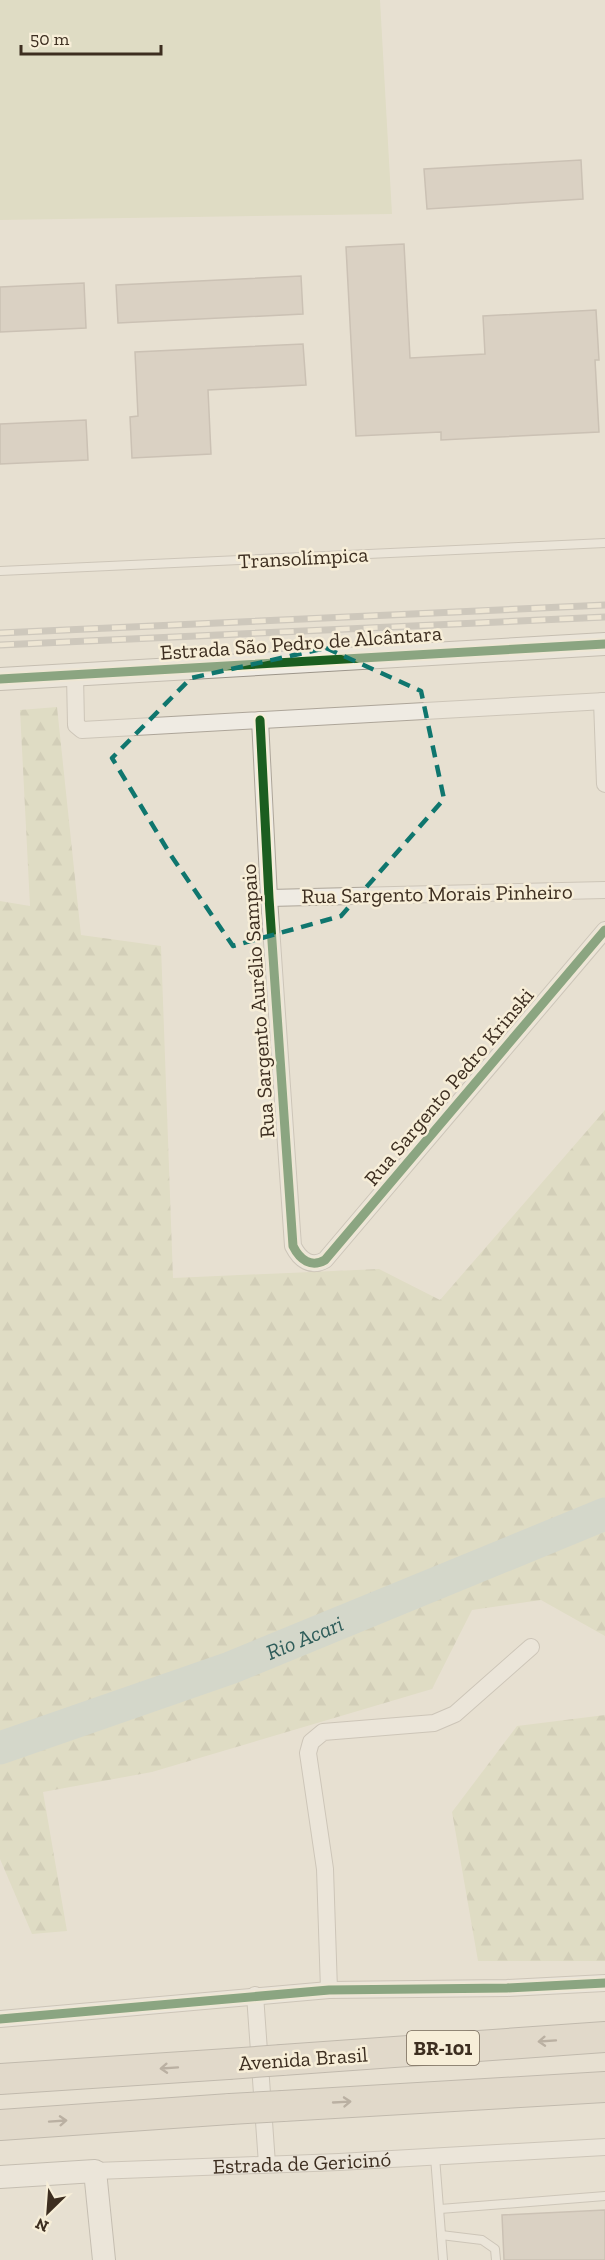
<svg xmlns="http://www.w3.org/2000/svg" width="605" height="2260" font-family="'Zilla Slab',serif">
<style>
.forest{fill:url(#forest-firs)}
.park{fill:#d6d7b3}
.lines{fill:none;stroke-linecap:round;stroke-linejoin:round}
.river{stroke:#bcccc2;stroke-width:33}
.building{fill:#cbbfb2;stroke:#a89c90;stroke-width:1.5}
.lane-casing{stroke:#ada599;stroke-width:10}
.street-casing{stroke:#ada599;stroke-width:18}
.secondary-casing{stroke:#9c958a;stroke-width:24}
.highway-casing{stroke:#928b80;stroke-width:32}
.lane{stroke:#efebe3;stroke-width:8}
.street{stroke:#efebe3;stroke-width:16}
.secondary{stroke:#efebe3;stroke-width:22}
.highway{stroke:#dad1c2;stroke-width:30}
.rail-casing{stroke:#afaaa2;stroke-width:7}
.rail{stroke:#f7eed8;stroke-width:4.5;stroke-dasharray:14;stroke-linecap:butt}
.highway-bridge-casing{stroke:#928b80;stroke-width:32;stroke-linecap:butt}
.highway-bridge{stroke:#dad1c2;stroke-width:30}
.cycleway-casing{stroke:#f7eed8;stroke-width:13}
.cycleway{stroke:#1b5e20;stroke-width:9}
.oneway{stroke:#847769}
.marked{fill:none;stroke:#0f766e;stroke-width:4.5;stroke-dasharray:12 8;stroke-linejoin:round}
.labels{text-anchor:middle;stroke-width:5;stroke-linejoin:round;paint-order:stroke}
.shield{fill:#f7eed8;stroke:#756857;stroke-width:1.5}
.shield-label{font-size:20px;font-weight:bold;fill:#3d2e20}
.street-label{font-size:21px;fill:#3d2e20;stroke:#f7eed8}
.water-label{font-size:22px;font-style:italic;fill:#2f5d5a;stroke:#f7eed8}
</style>
<defs>
<pattern id="forest-firs" width="22" height="20" patternUnits="userSpaceOnUse" patternTransform="scale(1.5)"><rect width="22" height="20" fill="#d6d7b3"/><path d="M5 1l3.5 6h-7zM16 11l3.5 6h-7z" fill="#b9b99a"/></pattern>
</defs>
<rect width="100%" height="100%" fill="#e7e0d1"/>
<g class="forest">
<path d="M 57,707 L 81,935 L 161,946 L 173,1278 L 379,1269 L 440,1300 L 605,1110 L 605,1636 L 541,1600 L 472,1610 L 432,1689 L 152,1772 L 43,1792 L 67,1931 L 32,1934 L 0,1859 L 0,901 L 30,906 L 20,710 Z"/>
<path d="M 605,1715 L 605,1961 L 478,1961 L 452,1812 L 517,1726 Z"/>
</g>
<path class="park" d="M 0,0 L 380,0 L 392,214 L 0,220 Z"/>
<g class="lines">
<path class="river" id="s1" d="M 0,1748 L 230,1668 L 605,1514"/>
</g>
<g class="building">
<path d="M 581,160 L 583,199 L 427,209 L 424,169 Z"/>
<path d="M 404,244 L 410,358 L 485,354 L 483,316 L 596,310 L 599,360 L 595,360 L 599,432 L 441,440 L 441,432 L 356,436 L 346,247 Z"/>
<path d="M 301,276 L 303,314 L 118,323 L 116,285 Z"/>
<path d="M 84,283 L 86,328 L 0,332 L 0,287 Z"/>
<path d="M 303,344 L 306,385 L 208,390 L 211,454 L 132,458 L 130,417 L 138,416 L 135,352 Z"/>
<path d="M 86,420 L 88,460 L 0,464 L 0,424 Z"/>
<path d="M 605,2210 L 605,2260 L 504,2260 L 502,2215 Z"/>
</g>
<g class="lines">
<defs>
<g id="lane">
<path d="M 0,571 L 605,543"/>
<path d="M 435,2157 L 443,2260"/>
<path d="M 440,2209 L 605,2196"/>
<path d="M 441,2235 L 482,2240 L 495,2249 L 496,2260"/>
</g>
<g id="street">
<path d="M 75,675 L 76,725 L 82,730 L 605,701"/>
<path d="M 602,701 L 605,784"/>
<path d="M 260,720 L 269,898 L 293,1246 C 300,1260 311,1268 325,1260 L 605,930"/>
<path d="M 269,898 L 605,890"/>
<path d="M 329,1990 L 325,1869 L 308,1753 L 311,1742 L 323,1732 L 434,1723 L 455,1714 L 531,1647"/>
<path d="M 255,1995 L 267,2164"/>
<path d="M 0,2019 L 329,1990 L 507,1988 L 605,1983"/>
<path id="s2" d="M 95,2171 L 339,2162 L 605,2147"/>
</g>
<g id="secondary">
<path d="M 0,679 L 605,644"/>
<path d="M 0,2177 L 95,2171 L 104,2260"/>
</g>
<g id="highway">
<path d="M 282,2060 L 605,2037"/>
<path d="M 0,2079 L 228,2064"/>
<path d="M 283,2106 L 605,2087"/>
<path d="M 0,2125 L 230,2109"/>
</g>
</defs>
<use href="#lane" class="lane-casing"/>
<use href="#street" class="street-casing"/>
<use href="#secondary" class="secondary-casing"/>
<use href="#highway" class="highway-casing"/>
<use href="#lane" class="lane"/>
<use href="#street" class="street"/>
<use href="#secondary" class="secondary"/>
<use href="#highway" class="highway"/>
<defs>
<g id="rail">
<path d="M 0,633 L 605,605"/>
<path d="M 0,645 L 605,617"/>
</g>
</defs>
<use href="#rail" class="rail-casing"/>
<use href="#rail" class="rail"/>
<defs>
<g id="highway-bridge">
<path d="M 228,2064 L 282,2060"/>
<path d="M 230,2109 L 283,2106"/>
</g>
</defs>
<use href="#highway-bridge" class="highway-bridge-casing"/>
<use href="#highway-bridge" class="highway-bridge"/>
<defs>
<g id="cycleway">
<path d="M 0,679 L 605,644"/>
<path d="M 260,720 L 269,898 L 293,1246 C 300,1260 311,1268 325,1260 L 605,930"/>
<path d="M 0,2019 L 329,1990 L 507,1988 L 605,1983"/>
</g>
</defs>
<use href="#cycleway" class="cycleway-casing"/>
<use href="#cycleway" class="cycleway"/>
</g>
<defs><path id="oneway-shaft" d="M-6 0H5M1.5-3L5.5 0L1.5 3" fill="none" stroke-width="1.6" stroke-linecap="round" stroke-linejoin="round" transform="scale(1.5)"/></defs>
<g class="oneway">
<use href="#oneway-shaft" transform="translate(547 2041) rotate(176)"/>
<use href="#oneway-shaft" transform="translate(169 2068) rotate(176)"/>
<use href="#oneway-shaft" transform="translate(342 2102) rotate(-3)"/>
<use href="#oneway-shaft" transform="translate(58 2121) rotate(-4)"/>
</g>
<path d="M0 0H605V2260H0ZM 326,648 L 421,691 L 444,799 L 341,916 L 233,946 L 170,854 L 112,758 L 191,678 Z" fill="#e7e0d1" fill-opacity=".55" fill-rule="evenodd"/>
<path class="marked" d="M 326,648 L 421,691 L 444,799 L 341,916 L 233,946 L 170,854 L 112,758 L 191,678 Z"/>
<g class="labels">
<rect class="shield" x="407" y="2031" width="72" height="34" rx="4.5"/>
<g class="shield-label">
<text x="443" y="2055">BR-101</text>
</g>
<g class="street-label">
<text transform="translate(303 558) rotate(-3)" y="7">Transolímpica</text>
<text transform="translate(301 643) rotate(-4)" y="7">Estrada São Pedro de Alcântara</text>
<text transform="translate(437 894) rotate(-1)" y="7">Rua Sargento Morais Pinheiro</text>
<text transform="translate(258 1001) rotate(-94)" y="7">Rua Sargento Aurélio Sampaio</text>
<text transform="translate(449 1087) rotate(-50)" y="7">Rua Sargento Pedro Krinski</text>
<text transform="translate(303 2059) rotate(-4)" y="7">Avenida Brasil</text>
<text dy="7" stroke="none"><textPath href="#s2" startOffset="207">Estrada de Gericinó</textPath></text>
</g>
<g class="water-label">
<text dy="8" stroke="none"><textPath href="#s1" startOffset="324">Rio Acari</textPath></text>
</g>
</g>
<g transform="translate(48 2212) rotate(205)" stroke="#f7eed8" stroke-width="4.5" paint-order="stroke">
<path d="M0-4.5L10 22L0 15L-10 22Z" fill="#3d2e20"/>
<text y="-9" font-size="16" font-weight="bold" text-anchor="middle" fill="#3d2e20">N</text>
</g>
<path d="M21 45v9h140v-9" fill="none" stroke="#3d2e20" stroke-width="3"/>
<text x="30" y="45" font-size="18" fill="#3d2e20" stroke="#f7eed8" stroke-width="4.5" paint-order="stroke">50 m</text>
</svg>
